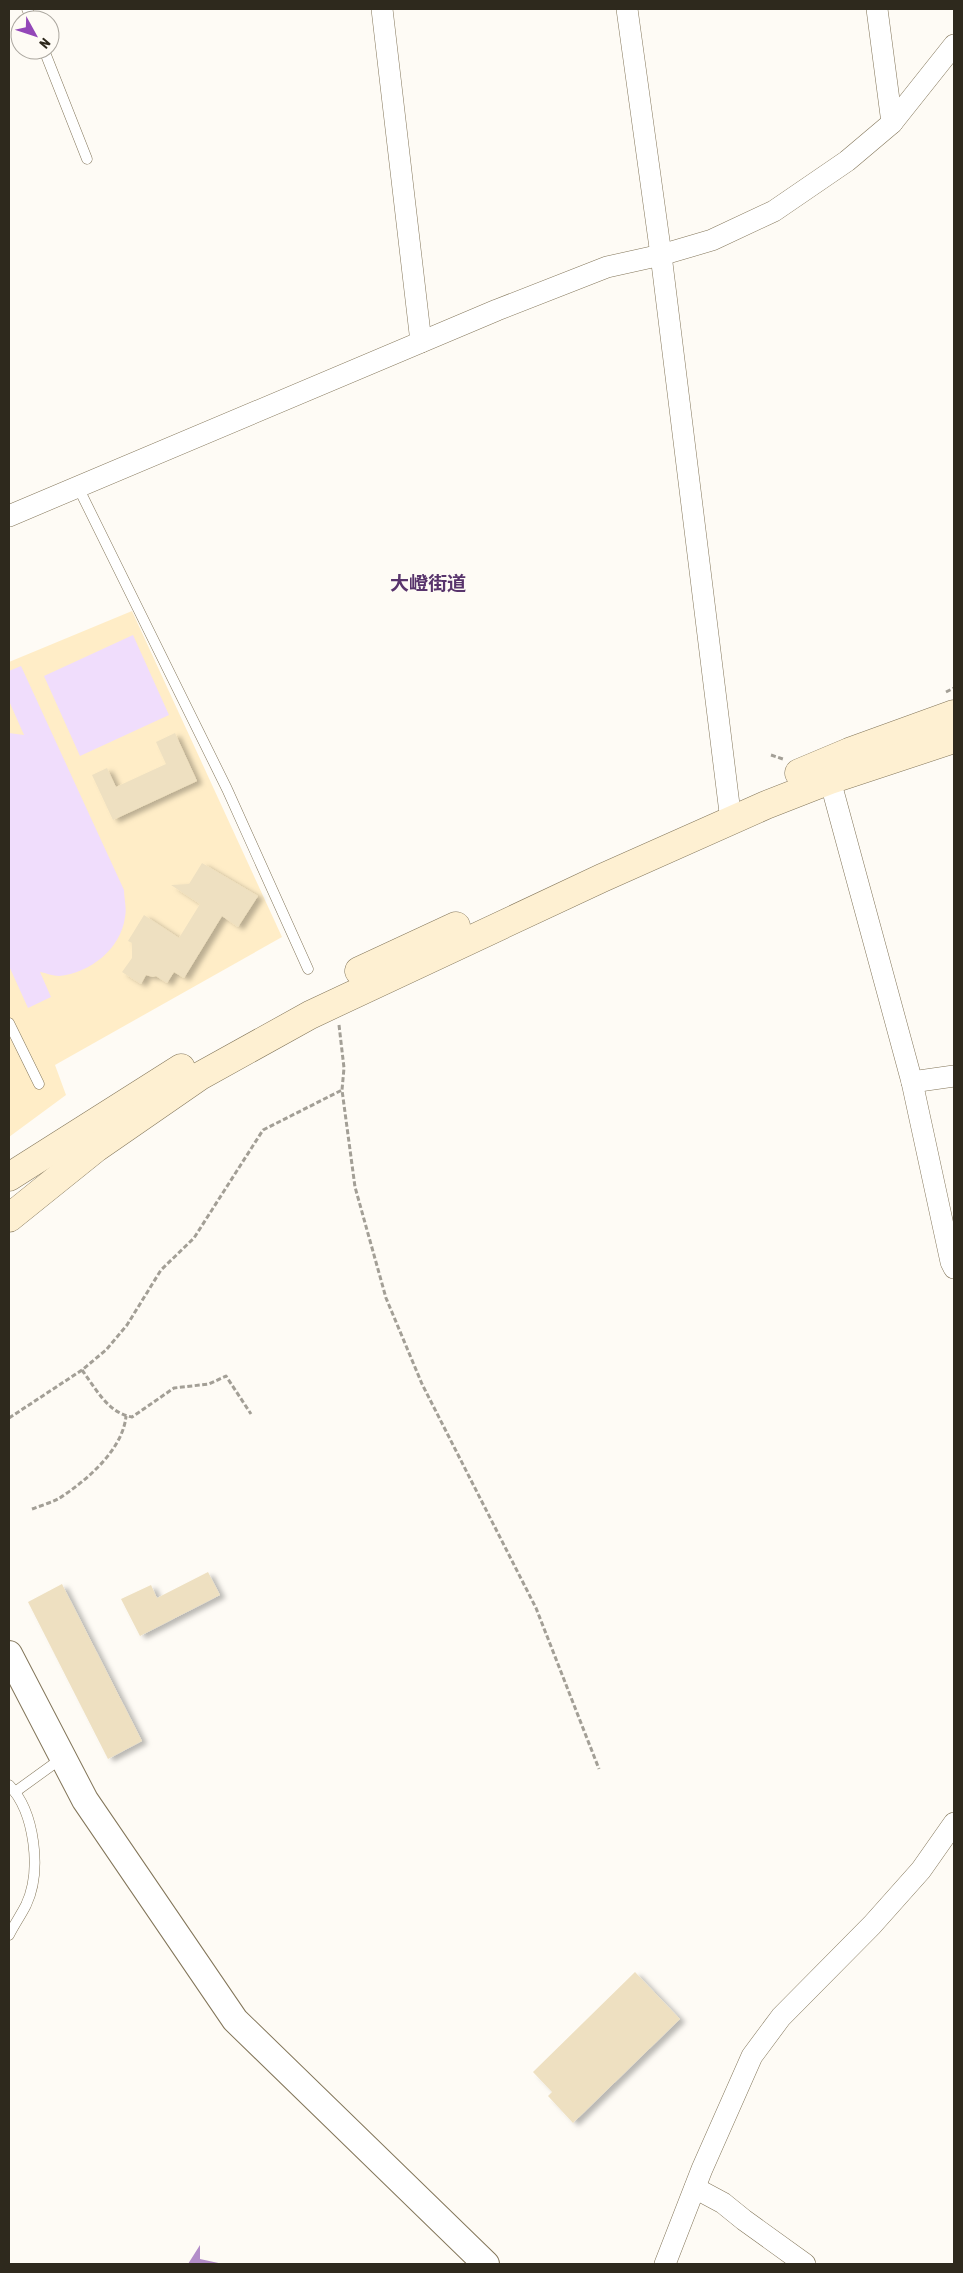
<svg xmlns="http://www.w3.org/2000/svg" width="963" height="2273" font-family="'Asap Condensed','Noto Sans SC',sans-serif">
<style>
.built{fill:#ffedc7}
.green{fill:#f0ddfc}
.water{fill:#b38ec9}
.building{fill:#eee0c1;filter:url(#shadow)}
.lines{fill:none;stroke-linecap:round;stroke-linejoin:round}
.service-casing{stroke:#83765a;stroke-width:11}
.minor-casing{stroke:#83765a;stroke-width:22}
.tertiary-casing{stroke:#83765a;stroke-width:28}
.secondary-casing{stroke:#83765a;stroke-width:29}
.path{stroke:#a39f96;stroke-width:3;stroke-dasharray:5 2.5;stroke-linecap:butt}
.service{stroke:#fff;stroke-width:10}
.minor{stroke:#fff;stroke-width:21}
.tertiary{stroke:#fff;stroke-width:26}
.secondary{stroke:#fef0d2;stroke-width:28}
.labels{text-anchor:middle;stroke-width:4;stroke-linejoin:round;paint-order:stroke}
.district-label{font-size:19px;font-weight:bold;fill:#58346c;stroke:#fefbf5}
</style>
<defs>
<filter id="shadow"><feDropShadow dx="5.5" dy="3" stdDeviation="2.5" flood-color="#0004"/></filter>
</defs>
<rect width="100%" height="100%" fill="#fefbf5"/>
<path class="built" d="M 132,611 L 282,937 L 55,1065 L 66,1095 L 9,1137 L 9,662 Z"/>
<g class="green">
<path d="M 133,635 L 169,715 L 80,756 L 44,676 Z"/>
<path d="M 21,666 L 124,890 C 124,898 127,909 125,917 C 121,949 90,973 59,976 C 53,976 46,973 40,972 L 51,997 L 28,1008 L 9,966 L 9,733 L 24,735 L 9,701 L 9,671 Z"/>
</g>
<path class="water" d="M 200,2245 L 200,2259 L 223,2264 L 188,2264 Z"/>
<g class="building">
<path d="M 175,733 L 197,781 L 113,820 L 92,775 L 107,768 L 116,787 L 166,764 L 156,742 Z"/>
<path d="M 202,863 L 258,896 L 238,927 L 222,916 L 184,978 L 174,972 L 167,983 L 156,976 L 153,977 L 146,975 L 141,984 L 122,972 L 132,958 L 132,943 L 128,941 L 144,915 L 179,938 L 200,904 L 171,885 L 189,884 Z"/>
<path d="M 208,1572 L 220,1595 L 140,1636 L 121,1599 L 151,1585 L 157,1598 Z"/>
<path d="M 62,1584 L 142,1741 L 108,1759 L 28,1602 Z"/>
<path d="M 635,1972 L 680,2019 L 573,2123 L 548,2096 L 552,2092 L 533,2072 Z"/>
</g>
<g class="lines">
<defs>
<g id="service">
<path d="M 27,9 L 32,20"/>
<path d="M 44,50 L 87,159"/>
<path d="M 78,487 L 227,789 L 308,969"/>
<path d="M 9,1023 L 39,1084"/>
<path d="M 9,1785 C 35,1812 42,1871 26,1905 C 21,1915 14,1925 9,1935"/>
<path d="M 15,1792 L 62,1758"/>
</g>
<g id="minor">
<path d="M 382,9 L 421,342"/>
<path d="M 627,9 L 661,255 L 731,821"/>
<path d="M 877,9 L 892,123"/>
<path d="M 9,516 L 497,310 L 607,267 L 661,255 L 712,240 L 774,211 L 847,161 L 892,123 L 954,45"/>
<path d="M 830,780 L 912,1082 L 954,1076"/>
<path d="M 912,1082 L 951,1262 L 954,1268"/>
<path d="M 695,2188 L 723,2203 L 744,2220 L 805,2264"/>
<path d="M 665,2264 L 702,2169 L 752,2056 L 781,2017 L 872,1925 L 921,1870 L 954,1823"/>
</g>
<path id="tertiary" d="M 9,1654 L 85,1800 L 235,2020 L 486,2264"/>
<g id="secondary">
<path d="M 799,773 L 849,752 L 954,714"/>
<path d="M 359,971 L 456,926"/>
<path d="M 9,1177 L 181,1068"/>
<path d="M 9,1218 L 96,1148 L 200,1076 L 310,1015 L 602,878 L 766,805 L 830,780 L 954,739"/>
</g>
</defs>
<use href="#service" class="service-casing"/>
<use href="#minor" class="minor-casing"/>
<use href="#tertiary" class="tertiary-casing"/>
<use href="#secondary" class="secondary-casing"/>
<g class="path">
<path d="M 946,692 L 954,688"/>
<path d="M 771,755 L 783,759"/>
<path d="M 339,1025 L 344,1068 L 342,1090 L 355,1187 L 386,1298 L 422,1384 L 536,1608 L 599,1769"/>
<path d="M 82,1370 C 96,1389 108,1413 132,1417 L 174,1388 L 209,1384 L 226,1376 L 251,1414"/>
<path d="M 9,1418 L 82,1370 L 106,1350 L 127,1325 L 161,1270 L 194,1238 L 263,1130 L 342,1090"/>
<path d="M 32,1509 C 40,1506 50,1503 58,1499 C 85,1482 123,1450 126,1416"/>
</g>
<use href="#service" class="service"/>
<use href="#minor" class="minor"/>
<use href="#tertiary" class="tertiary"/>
<use href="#secondary" class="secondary"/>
</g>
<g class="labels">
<g class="district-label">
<text x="428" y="590">大嶝街道</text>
</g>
</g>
<rect width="963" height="2273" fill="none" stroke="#2e291d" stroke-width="20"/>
<g transform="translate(35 35) rotate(130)"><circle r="24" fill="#fefbf5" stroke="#aba79f"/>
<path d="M0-4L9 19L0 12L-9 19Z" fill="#9347b8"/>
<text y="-8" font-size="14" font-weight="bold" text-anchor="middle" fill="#2e291d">N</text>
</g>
</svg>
